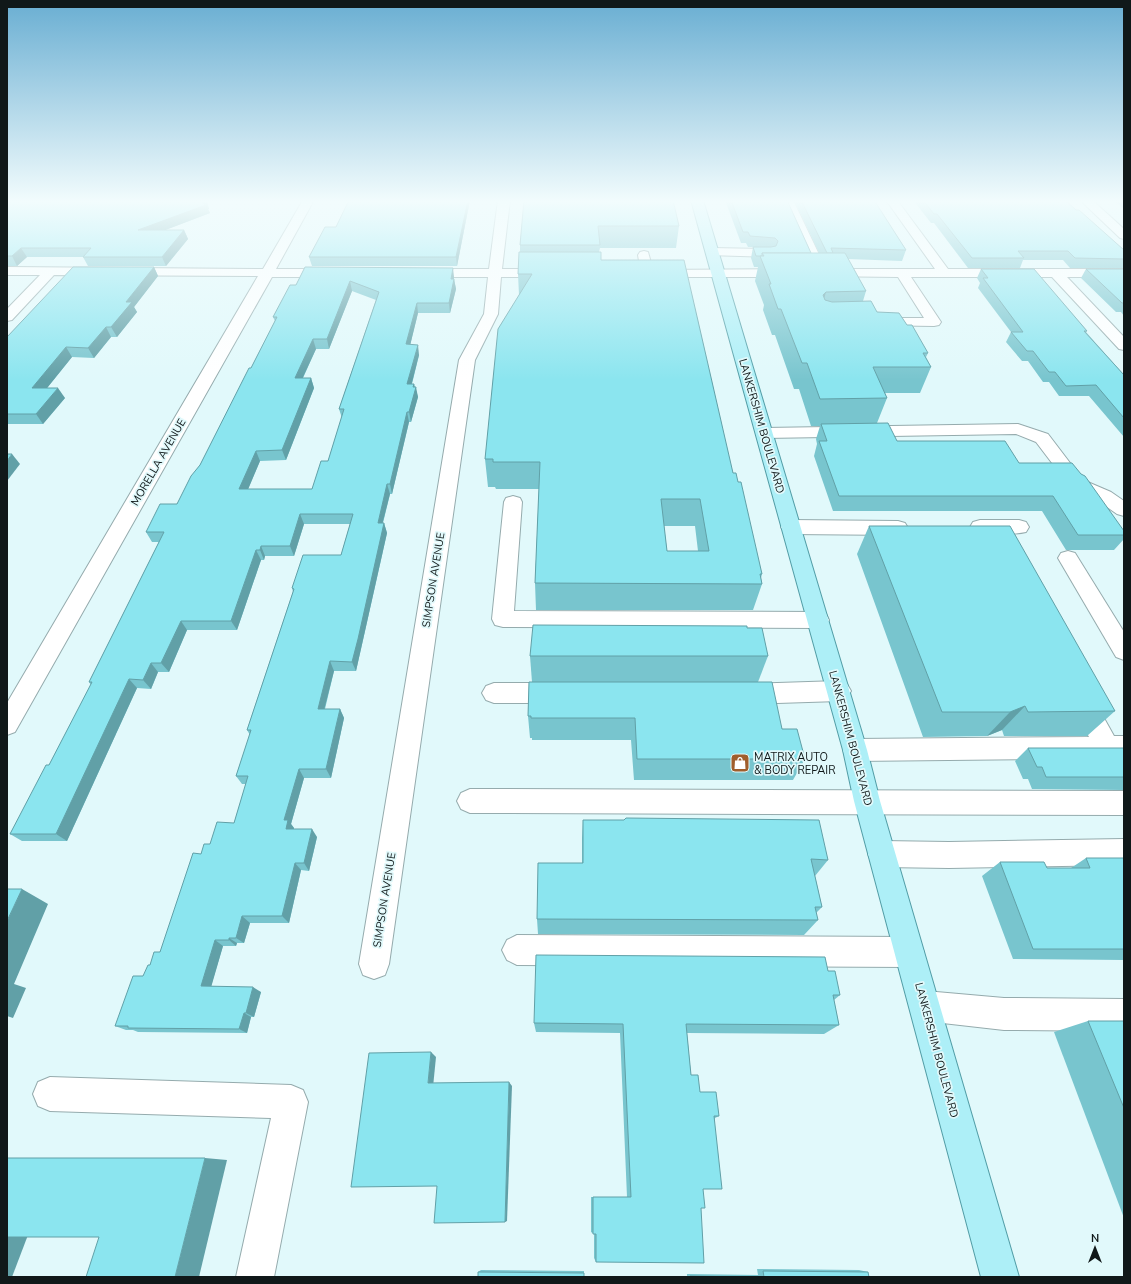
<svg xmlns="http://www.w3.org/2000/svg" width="1131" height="1284" font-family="'Nunito Sans',sans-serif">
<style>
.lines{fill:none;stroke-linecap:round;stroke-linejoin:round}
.minor-casing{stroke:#95abad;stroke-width:2}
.major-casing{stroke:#529da6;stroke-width:2}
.minor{fill:#fff;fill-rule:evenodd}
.major{fill:#adeff7;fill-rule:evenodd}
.wall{fill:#78c5ce;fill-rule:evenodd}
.shaded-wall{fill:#61a0a7}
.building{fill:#8be5ef;stroke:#61a0a7;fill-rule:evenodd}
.labels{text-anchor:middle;stroke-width:3.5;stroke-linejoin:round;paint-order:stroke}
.street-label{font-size:11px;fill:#101819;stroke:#e1f9fb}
.poi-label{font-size:11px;fill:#101819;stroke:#e1f9fb;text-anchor:start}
</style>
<rect width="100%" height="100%" fill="#e1f9fb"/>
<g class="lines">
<defs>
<g id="minor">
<path d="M 303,200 L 314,200 L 276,269 L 333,269 L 338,270 L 339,273 L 338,276 L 333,277 L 272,277 L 15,732 L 7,735 L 7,703 L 258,276 L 54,275 L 12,320 L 7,321 L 7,309 L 40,275 L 7,275 L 7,267 L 263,269 Z"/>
<path d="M 498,200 L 510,200 L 502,269 L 547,269 L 552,270 L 553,273 L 552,276 L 547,277 L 501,277 L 498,314 L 475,360 L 389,964 L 385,975 L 374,979 L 363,975 L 359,964 L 459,360 L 484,314 L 488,277 L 423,277 L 418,276 L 417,273 L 418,270 L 423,269 L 489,269 Z"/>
<path d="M 782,200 L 793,200 L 826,269 L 935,269 L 886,200 L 897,200 L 948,269 L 1124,269 L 1124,277 L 1067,277 L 1124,337 L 1124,350 L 1119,349 L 1052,277 L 911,277 L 941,322 L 939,325 L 934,326 L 871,325 L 869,322 L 871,319 L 876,318 L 924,318 L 898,277 L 816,276 Z"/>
<path d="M 1080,200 L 1092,200 L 1124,229 L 1124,239 L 1120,238 Z"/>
<path d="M 712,248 L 768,249 L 772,250 L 774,253 L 772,256 L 768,257 L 708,255 L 706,252 L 708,249 Z"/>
<path d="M 644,251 L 648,252 L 653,270 L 787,269 L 792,270 L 793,273 L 792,276 L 787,277 L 657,277 C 652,276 648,277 642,276 L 641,273 L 638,255 L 640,252 Z"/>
<path d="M 1018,424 L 1048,434 L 1083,480 L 1111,492 L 1124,501 L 1124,516 L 1117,514 L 1097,500 L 1071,488 L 1036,442 L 1016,434 L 764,438 L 758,437 L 756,433 L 758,429 L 764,428 Z"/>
<path d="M 513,496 L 520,498 L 522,502 L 514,611 L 818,612 L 826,614 L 829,620 L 826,626 L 818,628 L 503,627 L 495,625 L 492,619 L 504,502 L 506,498 Z"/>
<path d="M 791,520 L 898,521 L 905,523 L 908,528 L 905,533 L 898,535 L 791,534 L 784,532 L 781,527 L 784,522 Z"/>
<path d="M 980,520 L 1019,520 L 1026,522 L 1029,527 L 1026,532 C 1012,535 987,535 973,532 L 970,527 L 973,522 Z"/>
<path d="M 1068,551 L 1075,553 L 1124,632 L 1124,660 L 1116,657 L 1058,558 L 1061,553 Z"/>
<path d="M 839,681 L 847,684 L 851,691 L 847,698 L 839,701 L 744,704 L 736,701 L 732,694 L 736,687 L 744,684 Z"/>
<path d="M 494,683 L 559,683 L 567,686 L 571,693 L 567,700 L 559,703 L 494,703 L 486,700 L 482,693 L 486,686 Z"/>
<path d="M 1082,690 L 1090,693 L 1114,736 L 1124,736 L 1124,758 L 855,761 L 846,758 L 843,750 L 846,742 L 855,739 L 1089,737 L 1070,700 L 1074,693 Z"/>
<path d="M 470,789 L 1124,791 L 1124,815 L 470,813 L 461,809 L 457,801 L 461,793 Z"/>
<path d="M 1124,839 L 1124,865 L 949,868 L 882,867 L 872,863 L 868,854 L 872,845 L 882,841 L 949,842 Z"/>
<path d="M 517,935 L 909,937 L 919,942 L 924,952 L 919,962 L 909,967 L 517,965 L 507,960 L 502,950 L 507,940 Z"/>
<path d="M 925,991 L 1004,998 L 1124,999 L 1124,1031 L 1004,1030 L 925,1021 L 914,1017 L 910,1006 L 914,995 Z"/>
<path d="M 50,1077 L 291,1085 L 303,1090 L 308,1102 L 274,1277 L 236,1277 L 271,1118 L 50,1111 L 38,1106 L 33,1094 L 38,1082 Z"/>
</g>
<path id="major" d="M 691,200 L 703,200 L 867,750 L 880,801 L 1019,1277 L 981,1277 L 854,801 L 843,750 Z"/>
</defs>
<use href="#minor" class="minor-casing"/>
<use href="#major" class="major-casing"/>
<use href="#minor" class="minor"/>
<use href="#major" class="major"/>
</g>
<g class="wall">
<path d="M 7,200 L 207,202 L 209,209 L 208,209 L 210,213 L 165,230 L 184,230 L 188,239 L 166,266 L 88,266 L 83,257 L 27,257 L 17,266 L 7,266 Z"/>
<path d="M 349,200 L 470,200 L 457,266 L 312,266 L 309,257 L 336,227 Z"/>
<path d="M 524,200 L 679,226 L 676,248 L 600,248 L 599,252 L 601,260 L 733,473 L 762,574 L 761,578 L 762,584 L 753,610 L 536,610 L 535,583 L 539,489 L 496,489 L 495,487 L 488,487 L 485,459 L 519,295 L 518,274 L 520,252 L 520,245 ZM 664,526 L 695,526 L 698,551 L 667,551 Z"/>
<path d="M 725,200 L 787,200 L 811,253 L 819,253 L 794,200 L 874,200 L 906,250 L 902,261 L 848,259 L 866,291 L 863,301 L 877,312 L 907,325 L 928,353 L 926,357 L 931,367 L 920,393 L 885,393 L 887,398 L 877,423 L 897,441 L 1019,463 L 1124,531 L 1124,539 L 1114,550 L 1066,550 L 1042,511 L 833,511 L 814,456 L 817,444 L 816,439 L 820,426 L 811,426 L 799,389 L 794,389 L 775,335 L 772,335 L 763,310 L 764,305 L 755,281 L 758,267 L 754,267 L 751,258 L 753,247 L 748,247 L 746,243 L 741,243 Z"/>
<path d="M 913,200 L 1065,200 L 1124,250 L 1124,268 L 1070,268 L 1063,260 L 1023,260 L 1020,268 L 968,268 L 934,223 L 931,223 Z"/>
<path d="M 1113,200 L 1124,200 L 1124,209 Z"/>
<path d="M 154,267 L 158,276 L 134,307 L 137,312 L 117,337 L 111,337 L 94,358 L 72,357 L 47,388 L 65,398 L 43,424 L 7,424 L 7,337 Z"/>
<path d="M 305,267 L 454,277 L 454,279 L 456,289 L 450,313 L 418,313 L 410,345 L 419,355 L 412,384 L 414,384 L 418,397 L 411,422 L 409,422 L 392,494 L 390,494 L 383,523 L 384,523 L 387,533 L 361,649 L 356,671 L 334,671 L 325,709 L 340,709 L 344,718 L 331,778 L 304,778 L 291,824 L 294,828 L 294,829 L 317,837 L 309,871 L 301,870 L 289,923 L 250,923 L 244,943 L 237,943 L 236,946 L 223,946 L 211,986 L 261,992 L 254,1017 L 251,1017 L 247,1033 L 138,1032 L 133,1030 L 126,1030 L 115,1026 L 150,965 L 160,952 L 201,854 L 210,844 L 234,823 L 246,784 L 242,784 L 236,776 L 250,735 L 247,730 L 293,592 L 292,588 L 341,555 L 350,524 L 304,524 L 294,556 L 265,556 L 264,560 L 261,560 L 237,630 L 187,630 L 169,672 L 158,672 L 151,689 L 137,688 L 67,841 L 22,841 L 10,834 L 49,765 L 91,685 L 89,682 L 159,542 L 152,542 L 146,532 L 177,504 L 200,465 L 251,368 L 275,321 L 273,317 L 296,285 ZM 352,291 L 376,300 L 339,409 L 342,418 L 328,461 L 312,489 L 248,489 L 260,461 L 286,460 L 314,388 L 311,378 L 303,378 L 316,349 L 329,349 Z"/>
<path d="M 981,269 L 1087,331 L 1086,332 L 1124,375 L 1124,437 L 1089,396 L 1059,396 L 1049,382 L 1043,382 L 1028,361 L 1022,361 L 1006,342 L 1011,332 L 978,288 L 980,283 L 977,278 Z"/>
<path d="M 1086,269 L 1124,269 L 1124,316 L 1121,312 L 1116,312 L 1081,278 Z"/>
<path d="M 869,526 L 1115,711 L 1087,736 L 1004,736 L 1002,730 L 987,736 L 923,737 L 857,554 Z"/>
<path d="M 747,628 L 768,656 L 758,682 L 532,682 L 530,656 Z"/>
<path d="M 529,682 L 782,729 L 805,759 L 793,780 L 634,780 L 631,740 L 532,740 L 532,738 L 530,738 L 528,716 Z"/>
<path d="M 1028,748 L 1124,748 L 1124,790 L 1032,789 L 1028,779 L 1023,779 L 1015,761 Z"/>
<path d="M 583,820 L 828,860 L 815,876 L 822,907 L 816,913 L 818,920 L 804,935 L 538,934 L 537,919 L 582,863 L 582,838 Z"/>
<path d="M 1086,858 L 1124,858 L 1124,960 L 1013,959 L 982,876 L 1000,862 L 1047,868 L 1071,868 Z"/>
<path d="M 828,971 L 840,995 L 834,1000 L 839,1025 L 824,1034 L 687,1033 L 691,1075 L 700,1092 L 719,1116 L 715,1118 L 703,1189 L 701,1208 L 596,1262 L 594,1258 L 594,1234 L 591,1232 L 591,1197 L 627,1197 L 620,1033 L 536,1032 L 534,1023 Z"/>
<path d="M 1088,1021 L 1124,1021 L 1124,1218 L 1054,1032 Z"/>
<path d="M 757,1269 L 859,1270 L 868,1272 L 869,1277 L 687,1277 L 687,1274 L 758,1275 Z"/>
<path d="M 481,1270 L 584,1271 L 584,1273 L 478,1272 Z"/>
</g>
<g class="shaded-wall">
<path d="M 197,200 L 212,200 L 207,202 L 209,209 L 208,209 L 210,213 L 142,239 L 138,230 Z"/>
<path d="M 468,200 L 470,200 L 457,266 L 456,257 Z"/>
<path d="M 184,230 L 188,239 L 166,266 L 162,257 Z"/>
<path d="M 21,248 L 27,257 L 17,266 L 12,256 Z"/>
<path d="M 154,267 L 158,276 L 134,307 L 137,312 L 117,337 L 111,327 L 126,302 Z"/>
<path d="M 453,268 L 454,277 L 453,286 L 454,279 L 456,289 L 450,313 L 449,303 L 451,279 Z"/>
<path d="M 350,281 L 352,291 L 329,349 L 327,339 Z"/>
<path d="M 826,292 L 819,318 L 823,295 Z"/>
<path d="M 417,303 L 418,313 L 408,354 L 406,344 Z"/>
<path d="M 106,327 L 111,337 L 94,358 L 88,348 Z"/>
<path d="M 313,339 L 316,349 L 298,388 L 295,378 Z"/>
<path d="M 418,345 L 419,355 L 409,394 L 407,384 Z"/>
<path d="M 66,347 L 72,357 L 39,398 L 32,388 Z"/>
<path d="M 311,378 L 314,388 L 286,460 L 282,450 Z"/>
<path d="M 414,384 L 415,389 L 416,387 L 418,397 L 411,422 L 409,412 Z"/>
<path d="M 58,388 L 65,398 L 43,424 L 36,414 Z"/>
<path d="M 407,412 L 409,422 L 392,494 L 390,484 Z"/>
<path d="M 256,451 L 260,461 L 244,499 L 239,489 Z"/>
<path d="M 12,454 L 20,464 L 7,481 L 7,461 Z"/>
<path d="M 387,484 L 390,494 L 380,533 L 378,523 Z"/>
<path d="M 300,514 L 304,524 L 294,556 L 290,546 Z"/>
<path d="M 384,523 L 387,533 L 356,671 L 352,662 Z"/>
<path d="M 261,546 L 265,556 L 264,560 L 260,550 Z"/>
<path d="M 256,550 L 261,560 L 237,630 L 231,621 Z"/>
<path d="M 181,621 L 187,630 L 169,672 L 161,663 Z"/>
<path d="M 330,661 L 334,671 L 322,718 L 318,709 Z"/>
<path d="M 151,663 L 158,672 L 151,689 L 143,680 Z"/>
<path d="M 129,679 L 137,688 L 67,841 L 56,834 Z"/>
<path d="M 1025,706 L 1002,730 L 987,736 L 1010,712 Z"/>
<path d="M 340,709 L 344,718 L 331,778 L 326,769 Z"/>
<path d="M 299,769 L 304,778 L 291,824 L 294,828 L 292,836 L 286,829 L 284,820 Z"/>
<path d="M 312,829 L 317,837 L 309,871 L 304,863 Z"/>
<path d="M 295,863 L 301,870 L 289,923 L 282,916 Z"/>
<path d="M 22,889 L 48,904 L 14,984 L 26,988 L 13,1018 L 7,1016 L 7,921 Z"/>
<path d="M 242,916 L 250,923 L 244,943 L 236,938 Z"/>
<path d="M 229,938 L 237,943 L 236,946 L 229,940 Z"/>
<path d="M 215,940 L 223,946 L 210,991 L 201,986 Z"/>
<path d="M 253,987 L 261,992 L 254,1017 L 246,1013 Z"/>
<path d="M 244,1013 L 251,1017 L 247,1033 L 239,1029 Z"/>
<path d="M 431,1052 L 436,1057 L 433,1087 L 428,1083 Z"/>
<path d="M 509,1082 L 512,1086 L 507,1221 L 505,1222 Z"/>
<path d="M 205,1158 L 227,1160 L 199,1277 L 175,1277 Z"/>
<path d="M 28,1235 L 12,1277 L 7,1277 L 7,1236 Z"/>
</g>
<g class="building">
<path d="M 7,200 L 205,200 L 201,202 L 206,205 L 138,230 L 184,230 L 162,257 L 83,257 L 91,248 L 21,248 L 12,256 L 7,256 Z"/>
<path d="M 349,200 L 468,200 L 456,257 L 309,257 L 325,227 L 336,227 Z"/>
<path d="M 524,200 L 673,200 L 679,226 L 598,226 L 600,245 L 520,245 Z"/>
<path d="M 731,200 L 787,200 L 811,253 L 762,253 L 762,256 L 756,256 L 753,247 L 771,247 L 776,246 L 778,241 L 775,238 L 750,236 L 748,232 L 743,232 Z"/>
<path d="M 801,200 L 874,200 L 906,250 L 831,248 L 833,253 L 827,253 Z"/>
<path d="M 923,200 L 1065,200 L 1076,210 L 1079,210 L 1124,250 L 1124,259 L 1075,258 L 1068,251 L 1018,251 L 1024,258 L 972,258 L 937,214 L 934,214 Z"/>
<path d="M 519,252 L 601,252 L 601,260 L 684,260 L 733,473 L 736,473 L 738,482 L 741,482 L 762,574 L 760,574 L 762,584 L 535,583 L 540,462 L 493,462 L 493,459 L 485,459 L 498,329 L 532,274 L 518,274 ZM 661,499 L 700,499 L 709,551 L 667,551 Z"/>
<path d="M 762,253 L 845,253 L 866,291 L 826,292 L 823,295 L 825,300 L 832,302 L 871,301 L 877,312 L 899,313 L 907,325 L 912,325 L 928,353 L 923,353 L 931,367 L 873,367 L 887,398 L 820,399 L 807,363 L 802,363 L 781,309 L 778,309 L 769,284 L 771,284 L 760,256 L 764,256 Z"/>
<path d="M 73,267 L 154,267 L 126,302 L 132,302 L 111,327 L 106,327 L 88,348 L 66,347 L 32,388 L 58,388 L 36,414 L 7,414 L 7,337 Z"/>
<path d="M 305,267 L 453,268 L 451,279 L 454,279 L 449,303 L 417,303 L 406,344 L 418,345 L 407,384 L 414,384 L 413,387 L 416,387 L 409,412 L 407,412 L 390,484 L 387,484 L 378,523 L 384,523 L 358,639 L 352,662 L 330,661 L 318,709 L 340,709 L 326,769 L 299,769 L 284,820 L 288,820 L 286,829 L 312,829 L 304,863 L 295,863 L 282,916 L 242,916 L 236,938 L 229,938 L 229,940 L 215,940 L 201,986 L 253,987 L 246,1013 L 244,1013 L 239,1029 L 128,1028 L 128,1026 L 115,1026 L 133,976 L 143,976 L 148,965 L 150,965 L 154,952 L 160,952 L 193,853 L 201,854 L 204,844 L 210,844 L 217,822 L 234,823 L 248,776 L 236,776 L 251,730 L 247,730 L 294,589 L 292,588 L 303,555 L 341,555 L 353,514 L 300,514 L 290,546 L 261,546 L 260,550 L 256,550 L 231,621 L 181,621 L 161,663 L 151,663 L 143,680 L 129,679 L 56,834 L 10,834 L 46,765 L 49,765 L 92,682 L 89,682 L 164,532 L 146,532 L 160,504 L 177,504 L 191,476 L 200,465 L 249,368 L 251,368 L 277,317 L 273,317 L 290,285 L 296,285 ZM 350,281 L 379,292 L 339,409 L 344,409 L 328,461 L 321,461 L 312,489 L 239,489 L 256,451 L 282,450 L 311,378 L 295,378 L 313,339 L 327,339 Z"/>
<path d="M 981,269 L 1034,269 L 1087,331 L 1084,331 L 1124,375 L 1124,418 L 1096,385 L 1066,386 L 1055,372 L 1049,372 L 1033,351 L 1027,351 L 1011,332 L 1023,332 L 983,278 L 988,278 Z"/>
<path d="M 1086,269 L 1124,269 L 1124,303 L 1122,303 Z"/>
<path d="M 888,423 L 897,441 L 1005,441 L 1019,463 L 1072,463 L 1081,474 L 1085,476 L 1124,531 L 1124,535 L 1078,535 L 1053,496 L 839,496 L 819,441 L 827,441 L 821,424 Z"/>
<path d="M 7,454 L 12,454 L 7,461 Z"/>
<path d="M 869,526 L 1010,526 L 1115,711 L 1028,712 L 1025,706 L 1010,712 L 942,712 Z"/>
<path d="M 533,625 L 747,626 L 747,628 L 762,628 L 768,656 L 530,656 Z"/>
<path d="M 529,682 L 772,682 L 782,729 L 797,729 L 805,759 L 637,759 L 635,718 L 531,718 L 531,716 L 528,716 Z"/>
<path d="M 1028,748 L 1124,748 L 1124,777 L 1046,777 L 1042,767 L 1037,767 Z"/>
<path d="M 626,818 L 819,820 L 828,860 L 811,859 L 822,907 L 815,907 L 818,920 L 537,919 L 538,863 L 583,863 L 583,820 L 624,820 Z"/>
<path d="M 1086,858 L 1124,858 L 1124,949 L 1033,949 L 1000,862 L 1044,862 L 1047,868 L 1090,868 Z"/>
<path d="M 7,889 L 22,889 L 7,921 Z"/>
<path d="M 536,955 L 825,957 L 828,971 L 835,971 L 840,995 L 833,995 L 839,1025 L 686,1024 L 691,1075 L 698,1075 L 700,1092 L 716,1092 L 719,1116 L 714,1116 L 722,1189 L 703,1189 L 705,1208 L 701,1208 L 704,1263 L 596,1262 L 596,1234 L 593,1234 L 593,1197 L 631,1197 L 623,1024 L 534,1023 Z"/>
<path d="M 1088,1021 L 1124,1021 L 1124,1108 Z"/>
<path d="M 431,1052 L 428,1083 L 509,1082 L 505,1222 L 434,1223 L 437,1186 L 351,1187 L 369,1053 Z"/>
<path d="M 7,1158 L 205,1158 L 175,1277 L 86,1277 L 99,1237 L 7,1237 Z"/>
<path d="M 763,1271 L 868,1272 L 869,1277 L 764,1277 Z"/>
<path d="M 478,1272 L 584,1273 L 584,1277 L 478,1277 Z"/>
<path d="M 690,1276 L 740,1277 L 690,1277 Z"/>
</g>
<linearGradient id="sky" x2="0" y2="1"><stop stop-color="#69aed2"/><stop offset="0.53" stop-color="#f2fcfd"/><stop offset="1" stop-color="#f2fcfd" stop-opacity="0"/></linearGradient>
<rect width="1131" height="380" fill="url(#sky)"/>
<defs>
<symbol id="shop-square" viewBox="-11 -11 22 22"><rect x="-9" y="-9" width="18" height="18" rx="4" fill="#a05e2c" stroke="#e1f9fb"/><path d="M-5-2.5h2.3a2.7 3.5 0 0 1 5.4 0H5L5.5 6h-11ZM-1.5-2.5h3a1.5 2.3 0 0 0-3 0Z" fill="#fff"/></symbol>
</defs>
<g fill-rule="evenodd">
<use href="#shop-square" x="729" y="752" width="22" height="22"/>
</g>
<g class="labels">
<g class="street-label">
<text transform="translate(762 426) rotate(74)" y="4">LANKERSHIM BOULEVARD</text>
<text transform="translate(158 462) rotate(-60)" y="4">MORELLA AVENUE</text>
<text transform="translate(433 580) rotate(-81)" y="4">SIMPSON AVENUE</text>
<text transform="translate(851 738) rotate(75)" y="4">LANKERSHIM BOULEVARD</text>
<text transform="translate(384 900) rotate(-81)" y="4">SIMPSON AVENUE</text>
<text transform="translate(937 1050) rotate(75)" y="4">LANKERSHIM BOULEVARD</text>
</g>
<g class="poi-label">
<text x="754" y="761">MATRIX AUTO<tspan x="754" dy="13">&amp; BODY REPAIR</tspan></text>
</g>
</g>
<rect width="1131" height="1284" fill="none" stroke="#101819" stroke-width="16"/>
<g transform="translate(1095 1248)" stroke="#e1f9fb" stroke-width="3" paint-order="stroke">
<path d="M0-3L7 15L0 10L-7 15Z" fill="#101819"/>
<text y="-6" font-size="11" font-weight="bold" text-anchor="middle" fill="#101819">N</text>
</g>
</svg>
